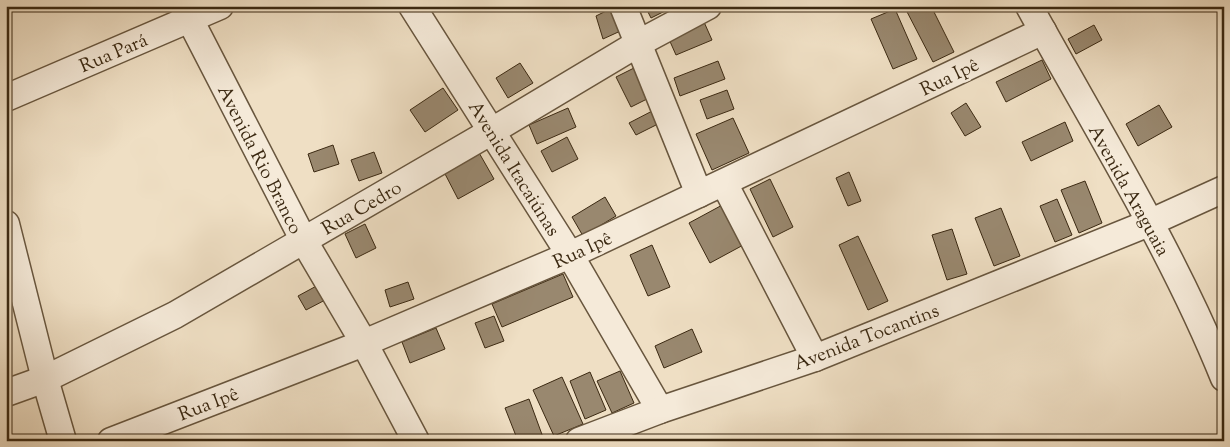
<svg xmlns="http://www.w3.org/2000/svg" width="1230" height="447" font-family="'Sorts Mill Goudy',serif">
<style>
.building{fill:#99886f;stroke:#3b2912}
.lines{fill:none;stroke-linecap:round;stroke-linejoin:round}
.minor-casing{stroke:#68563e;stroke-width:29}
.minor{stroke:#f5ead9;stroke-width:26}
.labels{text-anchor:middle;stroke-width:5;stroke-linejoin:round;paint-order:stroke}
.street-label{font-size:19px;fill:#3b2912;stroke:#f5ead9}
</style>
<rect width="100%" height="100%" fill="#efdfc4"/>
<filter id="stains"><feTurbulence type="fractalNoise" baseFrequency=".004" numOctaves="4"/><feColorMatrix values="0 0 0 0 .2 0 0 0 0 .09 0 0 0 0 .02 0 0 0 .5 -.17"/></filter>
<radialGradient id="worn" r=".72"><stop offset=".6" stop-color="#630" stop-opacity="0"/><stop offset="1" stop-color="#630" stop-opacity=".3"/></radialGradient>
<g class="building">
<path d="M 616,6 L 627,28 L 603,39 L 596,16 Z"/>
<path d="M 645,6 L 675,6 L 651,18 Z"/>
<path d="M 904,6 L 931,6 L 954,52 L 933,62 Z"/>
<path d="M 895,9 L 917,59 L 893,69 L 871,19 Z"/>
<path d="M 704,22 L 712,40 L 676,55 L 668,37 Z"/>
<path d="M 1094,25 L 1102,40 L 1076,54 L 1068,39 Z"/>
<path d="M 1042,60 L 1051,79 L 1006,102 L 996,82 Z"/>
<path d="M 718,61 L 725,79 L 680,96 L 674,78 Z"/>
<path d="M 520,63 L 533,83 L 508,98 L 496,78 Z"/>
<path d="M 640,65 L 655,95 L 631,107 L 616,77 Z"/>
<path d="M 443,88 L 458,110 L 425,132 L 410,110 Z"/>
<path d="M 727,90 L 734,109 L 707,119 L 700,100 Z"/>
<path d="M 966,103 L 981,127 L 965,136 L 951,113 Z"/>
<path d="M 1159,105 L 1172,127 L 1138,146 L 1126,124 Z"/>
<path d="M 568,108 L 576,127 L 537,144 L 529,125 Z"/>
<path d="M 658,108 L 664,121 L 636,135 L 629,123 Z"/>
<path d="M 733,118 L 749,153 L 712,170 L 696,134 Z"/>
<path d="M 1065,122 L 1073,141 L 1031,161 L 1022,142 Z"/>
<path d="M 567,137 L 578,159 L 552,172 L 541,151 Z"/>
<path d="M 333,145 L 339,164 L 314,172 L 308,154 Z"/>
<path d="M 478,151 L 494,179 L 458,199 L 443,170 Z"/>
<path d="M 374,152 L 382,173 L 359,181 L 351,160 Z"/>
<path d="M 849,172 L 861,201 L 848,206 L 836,178 Z"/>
<path d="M 770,179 L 793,227 L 773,237 L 750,189 Z"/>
<path d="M 1085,181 L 1102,223 L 1079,233 L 1061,190 Z"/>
<path d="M 605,197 L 616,216 L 583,236 L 572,217 Z"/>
<path d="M 1057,199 L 1072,235 L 1055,242 L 1040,206 Z"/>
<path d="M 726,203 L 747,243 L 710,263 L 689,223 Z"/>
<path d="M 1001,208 L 1020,256 L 994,266 L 975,218 Z"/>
<path d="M 365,224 L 376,248 L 356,258 L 345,234 Z"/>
<path d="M 952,229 L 967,274 L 947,280 L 932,235 Z"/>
<path d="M 858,236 L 888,301 L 868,310 L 839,245 Z"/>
<path d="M 652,245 L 670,287 L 648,296 L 630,255 Z"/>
<path d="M 563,274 L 573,297 L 502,327 L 492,304 Z"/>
<path d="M 408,282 L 414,299 L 390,307 L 385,290 Z"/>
<path d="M 322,283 L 329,298 L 306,310 L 298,296 Z"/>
<path d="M 494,316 L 504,341 L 485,348 L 475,323 Z"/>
<path d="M 436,328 L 445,349 L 410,363 L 402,342 Z"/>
<path d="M 692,329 L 702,352 L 664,368 L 655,346 Z"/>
<path d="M 620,371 L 634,403 L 612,413 L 597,381 Z"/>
<path d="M 590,372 L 606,410 L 585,419 L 570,381 Z"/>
<path d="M 562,377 L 583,424 L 554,436 L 533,390 Z"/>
<path d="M 529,399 L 544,440 L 544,441 L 518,441 L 505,408 Z"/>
</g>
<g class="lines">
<defs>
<g id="minor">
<path d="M 183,6 L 304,241 L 364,343 L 416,441"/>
<path d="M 412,6 L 570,255 L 660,410"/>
<path d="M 623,6 L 699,194"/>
<path d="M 1029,6 C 1096,128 1172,249 1224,378"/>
<path d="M 6,98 L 220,6"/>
<path d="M 724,183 L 815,358"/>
<path d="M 6,224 L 45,379 L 63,441"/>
<path d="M 6,393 L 45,379 L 175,315 L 492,131 L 639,43 L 708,6"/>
<path d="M 111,441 L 364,343 L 570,255 L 1043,31"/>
<path d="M 579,441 L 660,410 L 815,358 L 1149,223 L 1224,189"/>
</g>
</defs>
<use href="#minor" class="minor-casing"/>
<use href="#minor" class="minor"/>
</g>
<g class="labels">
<g class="street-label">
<text transform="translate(113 52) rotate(-23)" y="7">Rua Pará</text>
<text transform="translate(949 76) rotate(-26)" y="7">Rua Ipê</text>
<text transform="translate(261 159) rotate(63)" y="7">Avenida Rio Branco</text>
<text transform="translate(515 168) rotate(58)" y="7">Avenida Itacaiúnas</text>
<text transform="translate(1130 190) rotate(61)" y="7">Avenida Araguaia</text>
<text transform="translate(361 207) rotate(-30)" y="7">Rua Cedro</text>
<text transform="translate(582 249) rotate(-25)" y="7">Rua Ipê</text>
<text transform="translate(866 336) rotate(-21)" y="7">Avenida Tocantins</text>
<text transform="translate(208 403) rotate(-21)" y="7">Rua Ipê</text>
</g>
</g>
<rect width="1230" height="447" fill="none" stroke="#efdfc4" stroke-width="25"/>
<rect x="8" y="8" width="1215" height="432" fill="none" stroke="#3b2912" stroke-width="2.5"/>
<rect x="12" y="12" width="1205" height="422" fill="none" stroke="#3b2912"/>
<rect width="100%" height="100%" filter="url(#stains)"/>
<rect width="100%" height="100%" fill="url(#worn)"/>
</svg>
